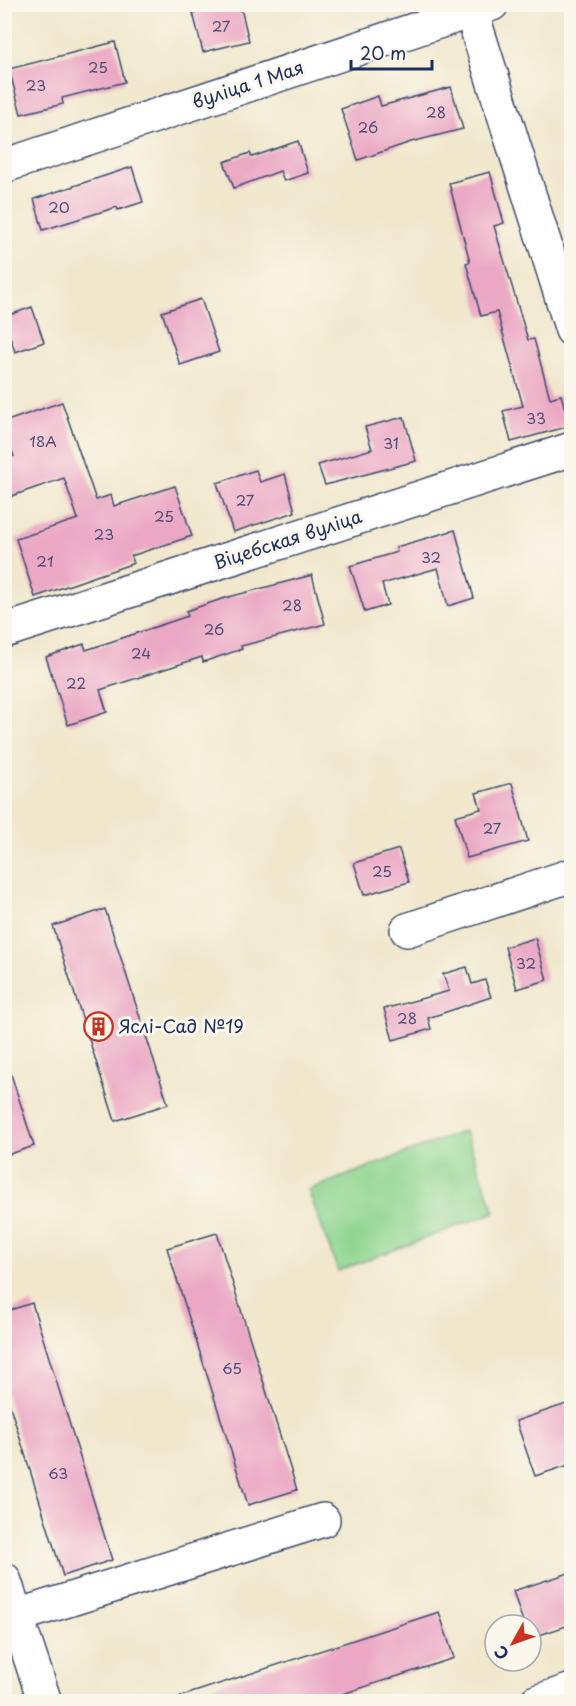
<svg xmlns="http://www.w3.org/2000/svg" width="576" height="1706" font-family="'Playpen Sans',sans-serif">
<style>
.garden{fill:#8dd48e;stroke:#548276;stroke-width:1.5}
.building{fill:#eba8c4}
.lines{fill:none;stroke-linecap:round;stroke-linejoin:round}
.minor-casing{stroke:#3b4b6e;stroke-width:36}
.major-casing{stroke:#3b4b6e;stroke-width:36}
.minor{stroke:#fff;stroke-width:33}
.major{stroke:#fff;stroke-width:33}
.labels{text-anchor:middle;stroke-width:6;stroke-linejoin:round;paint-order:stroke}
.number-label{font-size:15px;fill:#4f4d78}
.street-label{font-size:18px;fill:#1b2f5e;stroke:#fbf7ec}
.poi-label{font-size:18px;fill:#1b2f5e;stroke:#fbf7ec;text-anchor:start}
</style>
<rect width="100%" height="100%" fill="#fbf7ec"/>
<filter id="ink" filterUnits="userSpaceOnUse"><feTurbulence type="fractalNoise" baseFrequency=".0167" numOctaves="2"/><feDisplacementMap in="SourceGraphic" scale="12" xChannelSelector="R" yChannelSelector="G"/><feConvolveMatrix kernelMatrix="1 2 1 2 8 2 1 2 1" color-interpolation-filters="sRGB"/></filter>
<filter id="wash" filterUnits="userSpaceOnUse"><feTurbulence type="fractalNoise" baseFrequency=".008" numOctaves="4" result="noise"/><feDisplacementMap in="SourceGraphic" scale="24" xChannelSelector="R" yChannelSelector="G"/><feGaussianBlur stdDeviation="1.35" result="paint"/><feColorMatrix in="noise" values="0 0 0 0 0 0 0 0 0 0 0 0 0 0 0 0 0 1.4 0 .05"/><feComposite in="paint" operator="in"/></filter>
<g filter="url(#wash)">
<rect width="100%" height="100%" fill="#f0e7cc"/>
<path class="garden" d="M 465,1131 L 495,1212 L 338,1271 L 308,1190 Z"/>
<g id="blocks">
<g class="building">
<path d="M 228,4 L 240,4 L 249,41 L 203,52 L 193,13 Z"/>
<path d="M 115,42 L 125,82 L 62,98 L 63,104 L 21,114 L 9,69 Z"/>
<path d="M 451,87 L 463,129 L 411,142 L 358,160 L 341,109 L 378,96 L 381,106 Z"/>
<path d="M 298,141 L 308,173 L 284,181 L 280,171 L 234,188 L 224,162 L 250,153 L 252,157 Z"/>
<path d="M 132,167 L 143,202 L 118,210 L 117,207 L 43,230 L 34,199 Z"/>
<path d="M 490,172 L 504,223 L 494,226 L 528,340 L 534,339 L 550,398 L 561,395 L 570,426 L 511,442 L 503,411 L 523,406 L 497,312 L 481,316 L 466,263 L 470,262 L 449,183 Z"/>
<path d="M 201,299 L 219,352 L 180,365 L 162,312 Z"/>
<path d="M 32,307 L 44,342 L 15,352 L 4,317 Z"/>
<path d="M 62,402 L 96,500 L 111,495 L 114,506 L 175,486 L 192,536 L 131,556 L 134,563 L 35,597 L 16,539 L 78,519 L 64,478 L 9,497 L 4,485 L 4,459 L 14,456 L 4,429 L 4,422 Z"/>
<path d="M 404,417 L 416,461 L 325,485 L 318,465 L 372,449 L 365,427 Z"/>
<path d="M 256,470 L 260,482 L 285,474 L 295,512 L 233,532 L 217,483 Z"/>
<path d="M 455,530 L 474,598 L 448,606 L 438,568 L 382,584 L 388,605 L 365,612 L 350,566 L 397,552 L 396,547 Z"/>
<path d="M 312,575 L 325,624 L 241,646 L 242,649 L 203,662 L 202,657 L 100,690 L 107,712 L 68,725 L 46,657 L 84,644 L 86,650 L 188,616 L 186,611 L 225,598 Z"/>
<path d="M 512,783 L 528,841 L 467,858 L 455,816 L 481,809 L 476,793 Z"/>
<path d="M 399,849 L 409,882 L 364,895 L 354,863 Z"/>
<path d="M 105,909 L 168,1104 L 115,1121 L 53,926 Z"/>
<path d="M 535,938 L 547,980 L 517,989 L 505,947 Z"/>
<path d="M 467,967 L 472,984 L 485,980 L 491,997 L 428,1018 L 431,1029 L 393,1040 L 384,1009 L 449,991 L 443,974 Z"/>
<path d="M 9,1068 L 34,1146 L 4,1156 L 4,1069 Z"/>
<path d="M 217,1233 L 297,1490 L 248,1505 L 167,1248 Z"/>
<path d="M 32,1303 L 112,1560 L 63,1576 L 4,1387 L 4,1312 Z"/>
<path d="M 572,1402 L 572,1464 L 535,1476 L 516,1421 Z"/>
<path d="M 572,1572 L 572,1624 L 531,1638 L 531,1625 L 524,1625 L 513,1591 Z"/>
<path d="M 439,1612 L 454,1658 L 321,1701 L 180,1701 L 179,1697 Z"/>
</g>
</g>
</g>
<g filter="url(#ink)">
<use href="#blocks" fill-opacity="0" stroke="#3b4b6e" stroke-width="1.5"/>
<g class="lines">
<defs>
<g id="minor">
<path d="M 469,4 L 572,330"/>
<path d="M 4,166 L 492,4"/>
<path d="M 4,631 L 572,449"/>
<path d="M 407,930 L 572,875"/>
<path d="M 4,1579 L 45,1702"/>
<path d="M 4,1620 L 323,1520"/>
</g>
<path id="major" d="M 536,1702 L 572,1690"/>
</defs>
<use href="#minor" class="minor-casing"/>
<use href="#major" class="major-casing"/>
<use href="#minor" class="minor"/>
<use href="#major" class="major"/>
</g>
</g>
<defs>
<symbol id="building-ring" viewBox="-11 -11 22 22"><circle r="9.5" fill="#fbf7ec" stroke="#c8321e" stroke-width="1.5"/><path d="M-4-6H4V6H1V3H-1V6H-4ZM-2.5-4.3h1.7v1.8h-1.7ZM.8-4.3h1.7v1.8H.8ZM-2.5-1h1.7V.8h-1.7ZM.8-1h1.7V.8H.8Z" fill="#c8321e"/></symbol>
</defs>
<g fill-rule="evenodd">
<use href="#building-ring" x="82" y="1010" width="33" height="33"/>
</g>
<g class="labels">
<g class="number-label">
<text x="221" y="32">27</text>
<text x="98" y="73">25</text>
<text x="36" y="91">23</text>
<text x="436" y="118">28</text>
<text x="368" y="133">26</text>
<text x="59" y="213">20</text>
<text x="536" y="424">33</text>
<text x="43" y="447">18А</text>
<text x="391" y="449">31</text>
<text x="245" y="506">27</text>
<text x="164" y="522">25</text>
<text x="104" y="540">23</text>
<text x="431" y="563">32</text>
<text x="45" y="567">21</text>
<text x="292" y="611">28</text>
<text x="214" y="635">26</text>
<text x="141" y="659">24</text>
<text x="76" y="689">22</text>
<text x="492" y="834">27</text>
<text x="382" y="877">25</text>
<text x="526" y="969">32</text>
<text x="407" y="1024">28</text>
<text x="232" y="1374">65</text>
<text x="58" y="1479">63</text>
</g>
<g class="street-label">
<text transform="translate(248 85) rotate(-18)" y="6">вуліца 1 Мая</text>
<text transform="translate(288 540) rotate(-18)" y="6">Віцебская вуліца</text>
</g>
<g class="poi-label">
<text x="119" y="1033">Яслі-Сад №19</text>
</g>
</g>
<rect width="576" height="1706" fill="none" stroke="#fbf7ec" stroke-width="24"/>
<g transform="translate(513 1643) rotate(230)"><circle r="28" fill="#fbf7ec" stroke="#a1a7b3" stroke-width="1.5"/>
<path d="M0-4.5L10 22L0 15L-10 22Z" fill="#c8321e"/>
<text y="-9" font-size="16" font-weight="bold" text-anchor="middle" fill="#1b2f5e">С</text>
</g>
<path d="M351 60v9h81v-9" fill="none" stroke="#1b2f5e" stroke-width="3"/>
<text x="360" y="60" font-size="18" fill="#1b2f5e" stroke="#fbf7ec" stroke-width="4.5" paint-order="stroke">20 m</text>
</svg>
